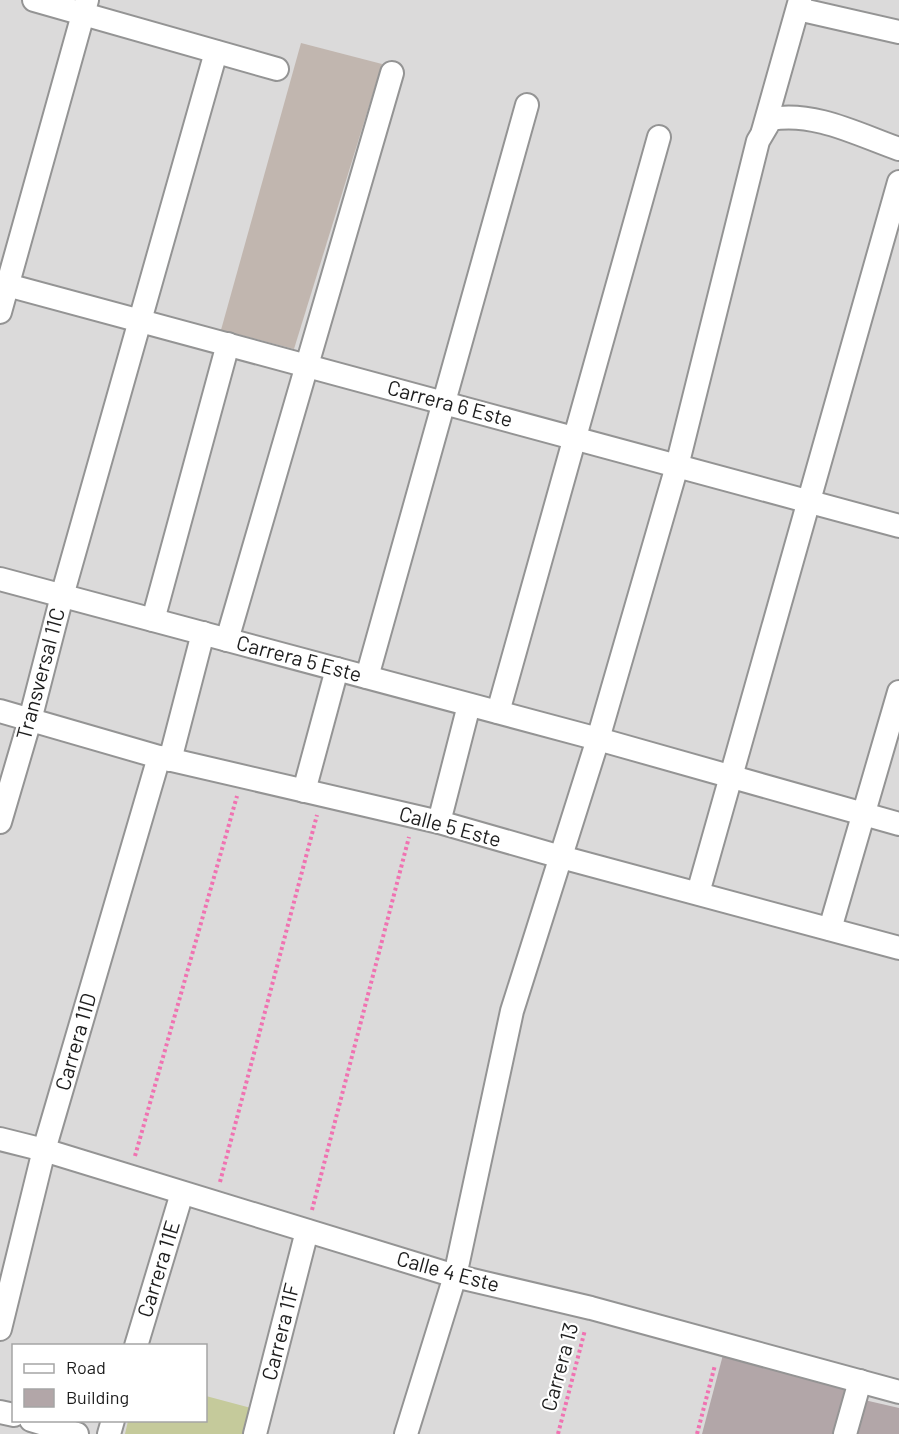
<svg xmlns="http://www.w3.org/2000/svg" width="899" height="1434" font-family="Barlow,sans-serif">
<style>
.residential{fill:#dbdada;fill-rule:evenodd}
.construction{fill:#c1b6af}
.forest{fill:#c5ca9b}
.building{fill:#b2a6a8}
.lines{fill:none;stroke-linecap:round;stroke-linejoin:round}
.street-casing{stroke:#949494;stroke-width:26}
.path{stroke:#f072b1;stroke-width:4;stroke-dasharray:3 3;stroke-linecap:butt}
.street{stroke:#fff;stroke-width:22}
.labels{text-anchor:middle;stroke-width:4.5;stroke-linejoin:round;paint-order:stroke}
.street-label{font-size:21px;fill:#1d1d1d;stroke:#fff}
</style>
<rect width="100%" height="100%" fill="#ede4e3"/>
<path class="residential" d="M 0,0 L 899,0 L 899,1434 L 0,1434 ZM 14,1346 L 206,1346 L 206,1420 L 14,1420 Z"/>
<path class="construction" d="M 301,43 L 382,64 L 294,349 L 221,330 Z"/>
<path class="forest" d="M 206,1396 L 251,1408 L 245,1434 L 125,1434 L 128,1421 L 206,1420 Z"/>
<g class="building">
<path d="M 724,1351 L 849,1388 L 836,1434 L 702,1434 Z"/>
<path d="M 860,1399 L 899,1408 L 899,1434 L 851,1434 Z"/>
</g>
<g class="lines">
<defs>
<g id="street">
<path d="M 34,0 L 277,69"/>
<path d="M 798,9 L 899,32"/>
<path d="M 763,131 L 800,0"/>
<path d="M 0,283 L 899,526"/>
<path d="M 0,312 L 87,0"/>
<path d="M 0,579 L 598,739 L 899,824"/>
<path d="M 153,620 L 228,344"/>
<path d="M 227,640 L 392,73"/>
<path d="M 367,677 L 527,105"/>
<path d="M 0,711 L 159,757 L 439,822 L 561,857 L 899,948"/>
<path d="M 498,712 L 659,137"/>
<path d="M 170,760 L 203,633"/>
<path d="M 304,791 L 337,669"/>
<path d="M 0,822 L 30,720 L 62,596 L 216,52"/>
<path d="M 439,822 L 469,705"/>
<path d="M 698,893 L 899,182"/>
<path d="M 830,929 L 899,692"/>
<path d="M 0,1139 L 44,1150 L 455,1276 L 591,1308 L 899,1392"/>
<path d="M 0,1329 L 44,1150 L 159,757"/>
<path d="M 136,1346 L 182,1193"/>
<path d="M 0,1412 L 14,1415"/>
<path d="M 31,1420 L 77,1434"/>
<path d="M 109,1434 L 113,1420"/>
<path d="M 255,1434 L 307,1231"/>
<path d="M 406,1434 L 455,1276 L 512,1011 L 598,739 L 677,466 L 758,141 L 771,119 C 814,111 859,135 899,149"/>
<path d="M 845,1434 L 860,1381"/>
</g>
</defs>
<use href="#street" class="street-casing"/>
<g class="path">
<path d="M 135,1156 L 237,796"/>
<path d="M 220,1182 L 317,815"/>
<path d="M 312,1210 L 409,837"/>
<path d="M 558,1434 L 585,1330"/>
<path d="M 697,1434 L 715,1365"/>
</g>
<use href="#street" class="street"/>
</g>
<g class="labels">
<g class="street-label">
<text transform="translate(450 404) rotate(15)" y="7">Carrera 6 Este</text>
<text transform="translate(299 659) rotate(15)" y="7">Carrera 5 Este</text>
<text transform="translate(41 674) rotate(-75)" y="7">Transversal 11C</text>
<text transform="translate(450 827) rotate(15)" y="7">Calle 5 Este</text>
<text transform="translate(76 1042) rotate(-74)" y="7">Carrera 11D</text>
<text transform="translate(159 1269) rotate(-73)" y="7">Carrera 11E</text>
<text transform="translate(448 1272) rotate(15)" y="7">Calle 4 Este</text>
<text transform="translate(281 1332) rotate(-76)" y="7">Carrera 11F</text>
<text transform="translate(560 1367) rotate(-75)" y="7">Carrera 13</text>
</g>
</g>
<rect x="12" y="1344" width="195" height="78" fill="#ffffff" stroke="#a5a5a5" stroke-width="1.5"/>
<rect x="24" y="1364" width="30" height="9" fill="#ffffff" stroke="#a5a5a5" stroke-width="1.5"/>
<text x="66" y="1374" font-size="18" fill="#1d1d1d">Road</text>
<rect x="24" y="1389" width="30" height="18" fill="#b2a6a8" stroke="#a5a5a5" stroke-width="1.5"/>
<text x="66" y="1404" font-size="18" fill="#1d1d1d">Building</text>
</svg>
